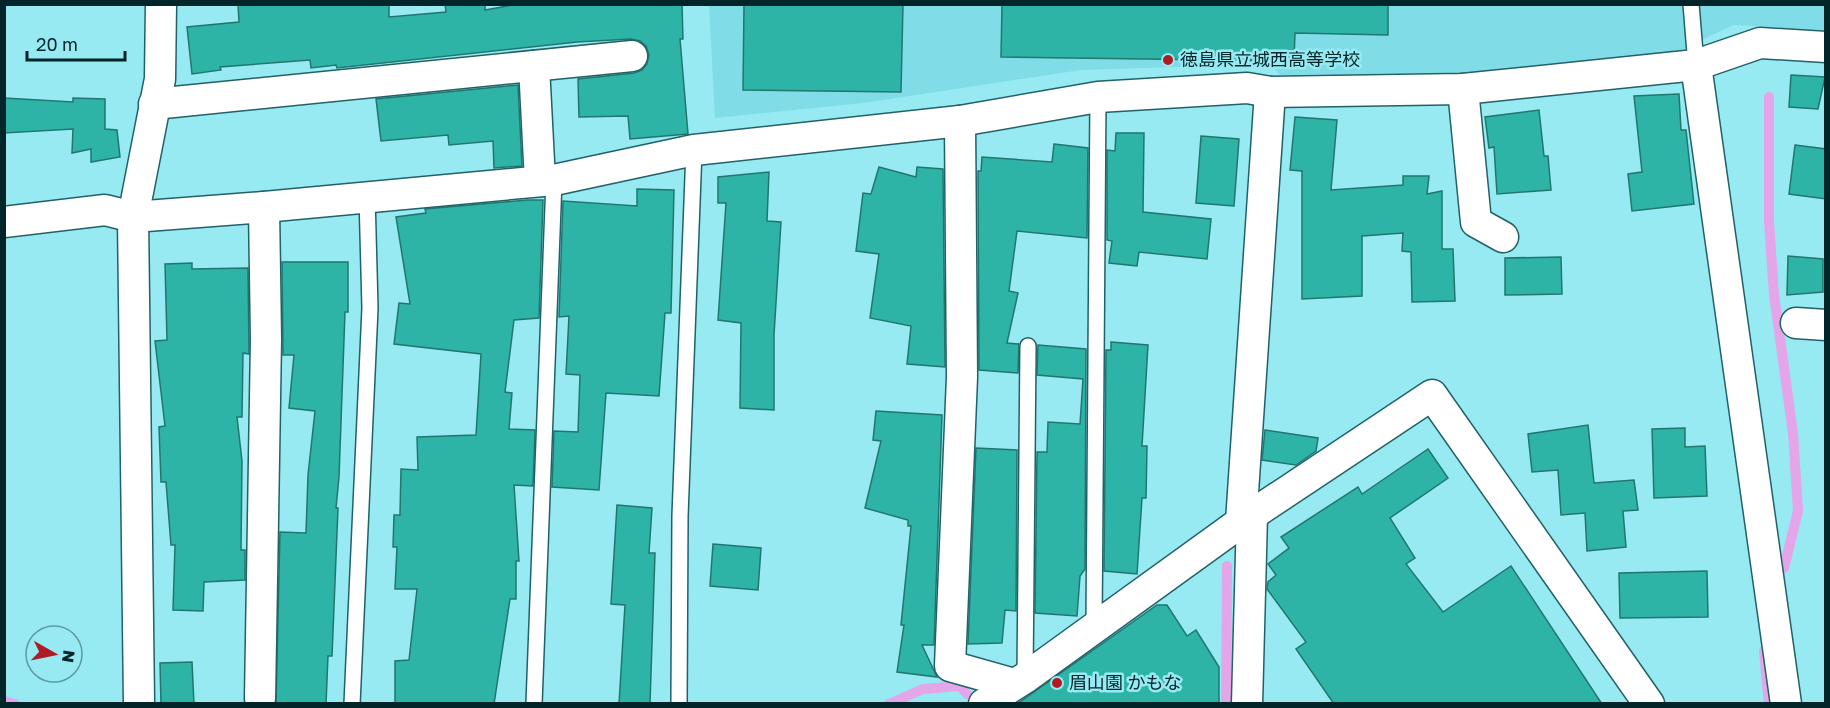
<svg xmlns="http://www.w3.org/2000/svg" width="1830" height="708" font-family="'Golos Text','Noto Sans JP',sans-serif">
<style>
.built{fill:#80dde7}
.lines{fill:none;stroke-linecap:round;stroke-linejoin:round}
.stream{stroke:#e4a6e8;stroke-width:10}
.building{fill:#2eb4a7;stroke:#21776e;stroke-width:1.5}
.lane-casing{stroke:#216168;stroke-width:18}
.street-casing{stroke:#216168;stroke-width:33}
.lane{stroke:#fff;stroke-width:15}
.street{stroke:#fff;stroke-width:30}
.poi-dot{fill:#ae1b24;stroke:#97e9f2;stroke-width:2}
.labels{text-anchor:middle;stroke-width:5;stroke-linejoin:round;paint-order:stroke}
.poi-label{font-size:18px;fill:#012528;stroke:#97e9f2;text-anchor:start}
</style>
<rect width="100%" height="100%" fill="#97e9f2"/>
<path class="built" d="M 1825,4 L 1826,30 L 1733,25 L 1669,56 L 1485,72 L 1280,75 L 1270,64 L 1081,70 L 863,103 L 715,118 L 709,5 Z"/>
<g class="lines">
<g class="stream">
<path d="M 1769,97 L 1769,222 L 1774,295 L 1793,433 L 1798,511 L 1784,568"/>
<path d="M 1764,651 L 1769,704"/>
<path d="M 4,701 L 15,704"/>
<path d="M 889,704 L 923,689 L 960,686 L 967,694"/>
<path d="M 1226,704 L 1227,566"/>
</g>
</g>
<g class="building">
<path d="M 238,4 L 389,4 L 389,17 L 446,12 L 445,4 L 485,4 L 485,10 L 518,4 L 682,4 L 683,39 L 680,39 L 688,134 L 630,139 L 628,116 L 579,117 L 578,79 L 634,73 L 642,70 L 647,64 L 649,55 L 646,46 L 640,41 L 631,39 L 577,42 L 337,68 L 336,65 L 311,68 L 310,60 L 220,67 L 221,70 L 192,74 L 187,27 L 239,22 Z"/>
<path d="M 744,4 L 903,4 L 901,92 L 743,90 Z"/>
<path d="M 1002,4 L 1388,4 L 1388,35 L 1295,33 L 1294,61 L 1001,57 Z"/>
<path d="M 1791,75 L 1825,77 L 1818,109 L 1789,107 Z"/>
<path d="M 518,85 L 522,166 L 494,168 L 493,141 L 449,145 L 448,135 L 381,141 L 376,99 Z"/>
<path d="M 1679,94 L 1681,130 L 1686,130 L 1694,204 L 1632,211 L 1628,174 L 1642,172 L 1634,96 Z"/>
<path d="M 4,98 L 73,102 L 73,98 L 105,99 L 105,129 L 117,130 L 120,157 L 91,162 L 91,149 L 72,153 L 73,129 L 4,133 Z"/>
<path d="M 1539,110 L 1544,156 L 1548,156 L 1551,190 L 1497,194 L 1494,147 L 1489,148 L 1485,117 Z"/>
<path d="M 1295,117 L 1337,120 L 1331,190 L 1403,185 L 1403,176 L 1429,176 L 1427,194 L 1442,191 L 1442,249 L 1453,249 L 1455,301 L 1412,302 L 1411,252 L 1402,251 L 1403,233 L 1362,236 L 1362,296 L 1302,299 L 1302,171 L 1290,170 Z"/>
<path d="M 1116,133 L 1144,133 L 1143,212 L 1211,219 L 1207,259 L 1139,252 L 1137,266 L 1109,263 L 1112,241 L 1107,240 L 1107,150 L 1115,151 Z"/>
<path d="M 1201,136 L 1239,139 L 1234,206 L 1196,203 Z"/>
<path d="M 1054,144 L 1088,148 L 1087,238 L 1017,231 L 1009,291 L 1018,293 L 1007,343 L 1019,344 L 1018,373 L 979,370 L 978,171 L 981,171 L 982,157 L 1052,162 Z"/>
<path d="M 1795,145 L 1826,149 L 1826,199 L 1789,194 Z"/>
<path d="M 879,167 L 916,177 L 917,167 L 943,169 L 945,367 L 907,364 L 911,326 L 870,318 L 879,254 L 856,251 L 863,193 L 871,194 Z"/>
<path d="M 769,172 L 767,221 L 781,222 L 774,335 L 774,410 L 740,408 L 741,323 L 718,320 L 726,203 L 718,203 L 718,177 Z"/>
<path d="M 637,189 L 674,190 L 671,313 L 665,313 L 659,396 L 606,393 L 599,490 L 552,487 L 554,431 L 578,432 L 580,375 L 566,374 L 569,316 L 559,317 L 563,201 L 637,206 Z"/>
<path d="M 527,200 L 543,200 L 539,318 L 514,320 L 505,392 L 512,393 L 509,429 L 535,430 L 533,486 L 514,485 L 519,561 L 516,561 L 516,599 L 510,599 L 494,704 L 395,704 L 395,661 L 409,660 L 417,589 L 395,589 L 397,547 L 393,547 L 394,515 L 400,515 L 401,469 L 418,470 L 417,437 L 476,435 L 481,354 L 394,344 L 399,303 L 410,304 L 396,217 L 426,213 L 425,209 Z"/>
<path d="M 1788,256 L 1823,259 L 1823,292 L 1787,295 Z"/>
<path d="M 1561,257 L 1562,294 L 1505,295 L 1505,258 Z"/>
<path d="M 282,262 L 348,262 L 348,312 L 345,312 L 339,477 L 336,508 L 338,508 L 332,656 L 328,656 L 326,704 L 276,704 L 280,532 L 306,533 L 308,475 L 315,411 L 289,408 L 294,355 L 283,355 Z"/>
<path d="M 192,263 L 192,269 L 248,268 L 249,354 L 243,353 L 242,417 L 237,417 L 242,461 L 241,550 L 245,550 L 245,580 L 204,582 L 203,611 L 173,610 L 175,545 L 171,545 L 166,482 L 161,482 L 159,427 L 165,426 L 155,341 L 167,340 L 165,264 Z"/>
<path d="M 1111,342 L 1148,345 L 1142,446 L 1147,446 L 1146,498 L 1142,498 L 1137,574 L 1104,571 L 1106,350 L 1111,350 Z"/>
<path d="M 1038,345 L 1086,349 L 1085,569 L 1080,576 L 1077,616 L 1035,613 L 1037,452 L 1047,452 L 1048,422 L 1080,424 L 1083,379 L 1037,375 Z"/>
<path d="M 876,411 L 942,415 L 934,645 L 922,645 L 937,677 L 897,672 L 904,625 L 901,625 L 911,526 L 908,526 L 908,520 L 865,508 L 881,441 L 873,440 Z"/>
<path d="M 1588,425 L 1594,483 L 1634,480 L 1638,510 L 1623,511 L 1626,547 L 1587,551 L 1585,513 L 1561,515 L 1558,470 L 1532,472 L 1528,434 Z"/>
<path d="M 1685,428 L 1685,447 L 1705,446 L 1707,496 L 1654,498 L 1652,429 Z"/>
<path d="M 1265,430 L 1318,438 L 1316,451 L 1296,465 L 1262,460 Z"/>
<path d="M 976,448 L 1017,450 L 1016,611 L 1005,610 L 1002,643 L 968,644 Z"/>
<path d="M 1428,449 L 1448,478 L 1390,518 L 1415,558 L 1406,564 L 1443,612 L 1511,566 L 1602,704 L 1334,704 L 1296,649 L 1306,642 L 1267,589 L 1268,582 L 1276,575 L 1268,564 L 1289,548 L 1281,537 L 1358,487 L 1362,494 Z"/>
<path d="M 617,505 L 652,508 L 649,553 L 655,553 L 650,704 L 619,704 L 625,605 L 611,604 Z"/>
<path d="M 713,544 L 761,548 L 758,590 L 710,586 Z"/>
<path d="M 1707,571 L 1708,617 L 1620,618 L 1619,573 Z"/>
<path d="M 1157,605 L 1167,605 L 1187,636 L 1196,630 L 1219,667 L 1219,704 L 1017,704 Z"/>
<path d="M 192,662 L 194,704 L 161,704 L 160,663 Z"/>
</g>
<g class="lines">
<defs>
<g id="lane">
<path d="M 1691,4 L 1696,65"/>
<path d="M 1094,628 L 1098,97"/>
<path d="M 1025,678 L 1028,346"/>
<path d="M 352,704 L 370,308 L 367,196"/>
<path d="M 534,704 L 554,180"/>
<path d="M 679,704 L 680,516 L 694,150"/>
</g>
<g id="street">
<path d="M 1696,65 L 1786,704"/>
<path d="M 534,66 L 540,181"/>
<path d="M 1463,89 L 1476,222 L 1503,237"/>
<path d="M 154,104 L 632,56"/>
<path d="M 960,121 L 962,377 L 950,666 L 1014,684"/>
<path d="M 4,222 L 105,210 L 133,217 L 264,207 L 554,180 L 694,150 L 960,121 L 1098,97 L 1247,88 L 1270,92 L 1463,89 L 1696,65 L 1760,43 L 1826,47"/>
<path d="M 1796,323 L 1826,325"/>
<path d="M 1241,522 L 1270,92"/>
<path d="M 260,699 L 266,339 L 264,207"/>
<path d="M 139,704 L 133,217 L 160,79 L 161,4"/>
<path d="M 984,704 L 1025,678 L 1241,522 L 1432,395 L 1649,704"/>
<path d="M 1247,704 L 1252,515"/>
</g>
</defs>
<use href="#lane" class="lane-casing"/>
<use href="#street" class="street-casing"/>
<use href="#lane" class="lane"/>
<use href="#street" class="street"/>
</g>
<g class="poi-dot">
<circle cx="1168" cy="60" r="6"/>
<circle cx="1057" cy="683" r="6"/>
</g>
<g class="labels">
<g class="poi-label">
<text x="1180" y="66">徳島県立城西高等学校</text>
<text x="1069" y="689">眉山園 かもな</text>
</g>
</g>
<rect width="1830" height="708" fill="none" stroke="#012528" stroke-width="12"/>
<g transform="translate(54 654) rotate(99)"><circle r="28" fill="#97e9f2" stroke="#5b9ba1" stroke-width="1.5"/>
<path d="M0-4.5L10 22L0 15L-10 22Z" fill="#ae1b24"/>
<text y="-9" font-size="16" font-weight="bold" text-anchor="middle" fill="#012528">N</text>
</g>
<path d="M27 51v9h98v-9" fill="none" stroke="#012528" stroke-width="3"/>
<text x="36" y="51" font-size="18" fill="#012528" stroke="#97e9f2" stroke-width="4.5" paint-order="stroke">20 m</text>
</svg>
